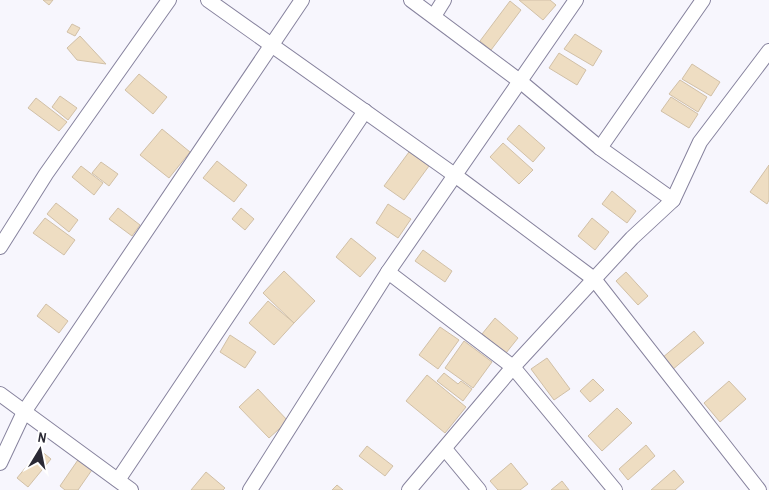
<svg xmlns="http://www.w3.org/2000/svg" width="769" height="490" font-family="'Archivo Narrow',sans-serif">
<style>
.building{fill:#eeddc2;stroke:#d1c0a7}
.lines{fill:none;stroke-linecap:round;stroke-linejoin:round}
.street-casing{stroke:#87839e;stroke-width:16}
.street{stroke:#fff;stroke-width:14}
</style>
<rect width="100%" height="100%" fill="#f7f6fd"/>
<g class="building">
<path d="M 43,0 L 53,0 L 49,5 Z"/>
<path d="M 519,0 L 550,0 L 556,5 L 543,20 Z"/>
<path d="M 510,1 L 521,10 L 491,50 L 480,41 Z"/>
<path d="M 72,24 L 80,28 L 75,36 L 67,32 Z"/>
<path d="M 575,34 L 602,51 L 593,66 L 564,49 Z"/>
<path d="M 80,36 L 106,64 L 77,60 L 67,48 Z"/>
<path d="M 559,53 L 586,70 L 577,85 L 549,68 Z"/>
<path d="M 692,64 L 720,82 L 711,96 L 682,79 Z"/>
<path d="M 139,74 L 167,97 L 153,114 L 125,90 Z"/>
<path d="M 680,80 L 707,97 L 698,112 L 669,94 Z"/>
<path d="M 60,96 L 77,108 L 68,120 L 52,107 Z"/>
<path d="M 671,97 L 698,114 L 689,128 L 661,111 Z"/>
<path d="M 36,98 L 67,122 L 59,131 L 28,108 Z"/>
<path d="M 519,125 L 545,148 L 533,162 L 507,139 Z"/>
<path d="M 162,129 L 190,152 L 169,178 L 140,155 Z"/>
<path d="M 503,143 L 533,170 L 519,184 L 490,157 Z"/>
<path d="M 409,152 L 429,166 L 404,200 L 384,186 Z"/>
<path d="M 217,161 L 247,185 L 234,202 L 203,178 Z"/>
<path d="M 101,162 L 118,174 L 109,186 L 92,173 Z"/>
<path d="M 769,165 L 769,200 L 767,204 L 750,192 Z"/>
<path d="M 81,166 L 103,183 L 94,195 L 72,177 Z"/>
<path d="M 612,191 L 636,211 L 627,223 L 602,204 Z"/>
<path d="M 56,203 L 78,220 L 69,232 L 47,214 Z"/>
<path d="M 388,204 L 411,219 L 398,238 L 376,223 Z"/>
<path d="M 118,208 L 140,225 L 132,236 L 109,219 Z"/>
<path d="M 241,208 L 254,219 L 245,230 L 232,219 Z"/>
<path d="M 45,218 L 75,240 L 64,255 L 33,233 Z"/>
<path d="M 592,218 L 609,232 L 595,250 L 578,236 Z"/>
<path d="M 351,238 L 376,258 L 360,277 L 336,257 Z"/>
<path d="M 423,250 L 452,271 L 445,282 L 415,261 Z"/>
<path d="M 284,271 L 315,301 L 294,323 L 263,293 Z"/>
<path d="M 626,272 L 648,296 L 638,305 L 616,281 Z"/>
<path d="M 268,301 L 294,323 L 274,345 L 249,323 Z"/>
<path d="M 46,304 L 68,321 L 59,333 L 37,316 Z"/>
<path d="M 495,318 L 518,338 L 506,353 L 482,334 Z"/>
<path d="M 440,327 L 459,340 L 438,369 L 419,355 Z"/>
<path d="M 694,331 L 704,343 L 672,370 L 662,358 Z"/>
<path d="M 230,335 L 256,352 L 245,368 L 220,352 Z"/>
<path d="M 464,341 L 492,362 L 473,388 L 445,368 Z"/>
<path d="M 547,358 L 570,389 L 554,400 L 531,369 Z"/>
<path d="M 444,373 L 458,384 L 461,381 L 472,389 L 463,401 L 437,381 Z"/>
<path d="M 427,375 L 466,407 L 445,433 L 406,401 Z"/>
<path d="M 593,379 L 604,390 L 590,402 L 580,391 Z"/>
<path d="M 729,381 L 746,399 L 720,422 L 704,403 Z"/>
<path d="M 258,389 L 288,421 L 269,438 L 239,407 Z"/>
<path d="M 617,408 L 632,423 L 602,451 L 588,436 Z"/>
<path d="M 646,445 L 655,456 L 628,480 L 619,469 Z"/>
<path d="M 367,446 L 393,466 L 385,476 L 359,456 Z"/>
<path d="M 40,450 L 51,459 L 28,487 L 17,478 Z"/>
<path d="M 80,457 L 94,467 L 78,490 L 65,490 L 60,486 Z"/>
<path d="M 511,463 L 528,484 L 520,490 L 498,490 L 490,481 Z"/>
<path d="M 674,470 L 684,482 L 675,490 L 651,490 Z"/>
<path d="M 206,472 L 225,488 L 223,490 L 191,490 Z"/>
<path d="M 562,481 L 569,490 L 551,490 Z"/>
<path d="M 337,485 L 343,490 L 332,490 Z"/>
</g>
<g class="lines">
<defs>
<g id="street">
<path d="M 208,0 L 456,176 L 594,279 L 759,490"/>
<path d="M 411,0 L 521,82 L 600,148 L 673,200"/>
<path d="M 434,16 L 444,0"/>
<path d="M 600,148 L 703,0"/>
<path d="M 0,247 L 46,174 L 169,0"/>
<path d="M 388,272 L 513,367 L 615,490"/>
<path d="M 0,394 L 131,490"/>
<path d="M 445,449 L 479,490"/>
<path d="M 0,463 L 24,412 L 302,0"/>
<path d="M 118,480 L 365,111"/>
<path d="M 250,490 L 388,272 L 576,0"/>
<path d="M 409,490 L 513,367 L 632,238 L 673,200 L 700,142 L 769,51"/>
</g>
</defs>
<use href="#street" class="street-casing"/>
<use href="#street" class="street"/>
</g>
<g transform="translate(40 450) rotate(10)" stroke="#ffffff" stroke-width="4" paint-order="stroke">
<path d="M0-4L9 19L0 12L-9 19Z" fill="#2a2934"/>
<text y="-8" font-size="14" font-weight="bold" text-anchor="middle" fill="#2a2934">N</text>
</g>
</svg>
